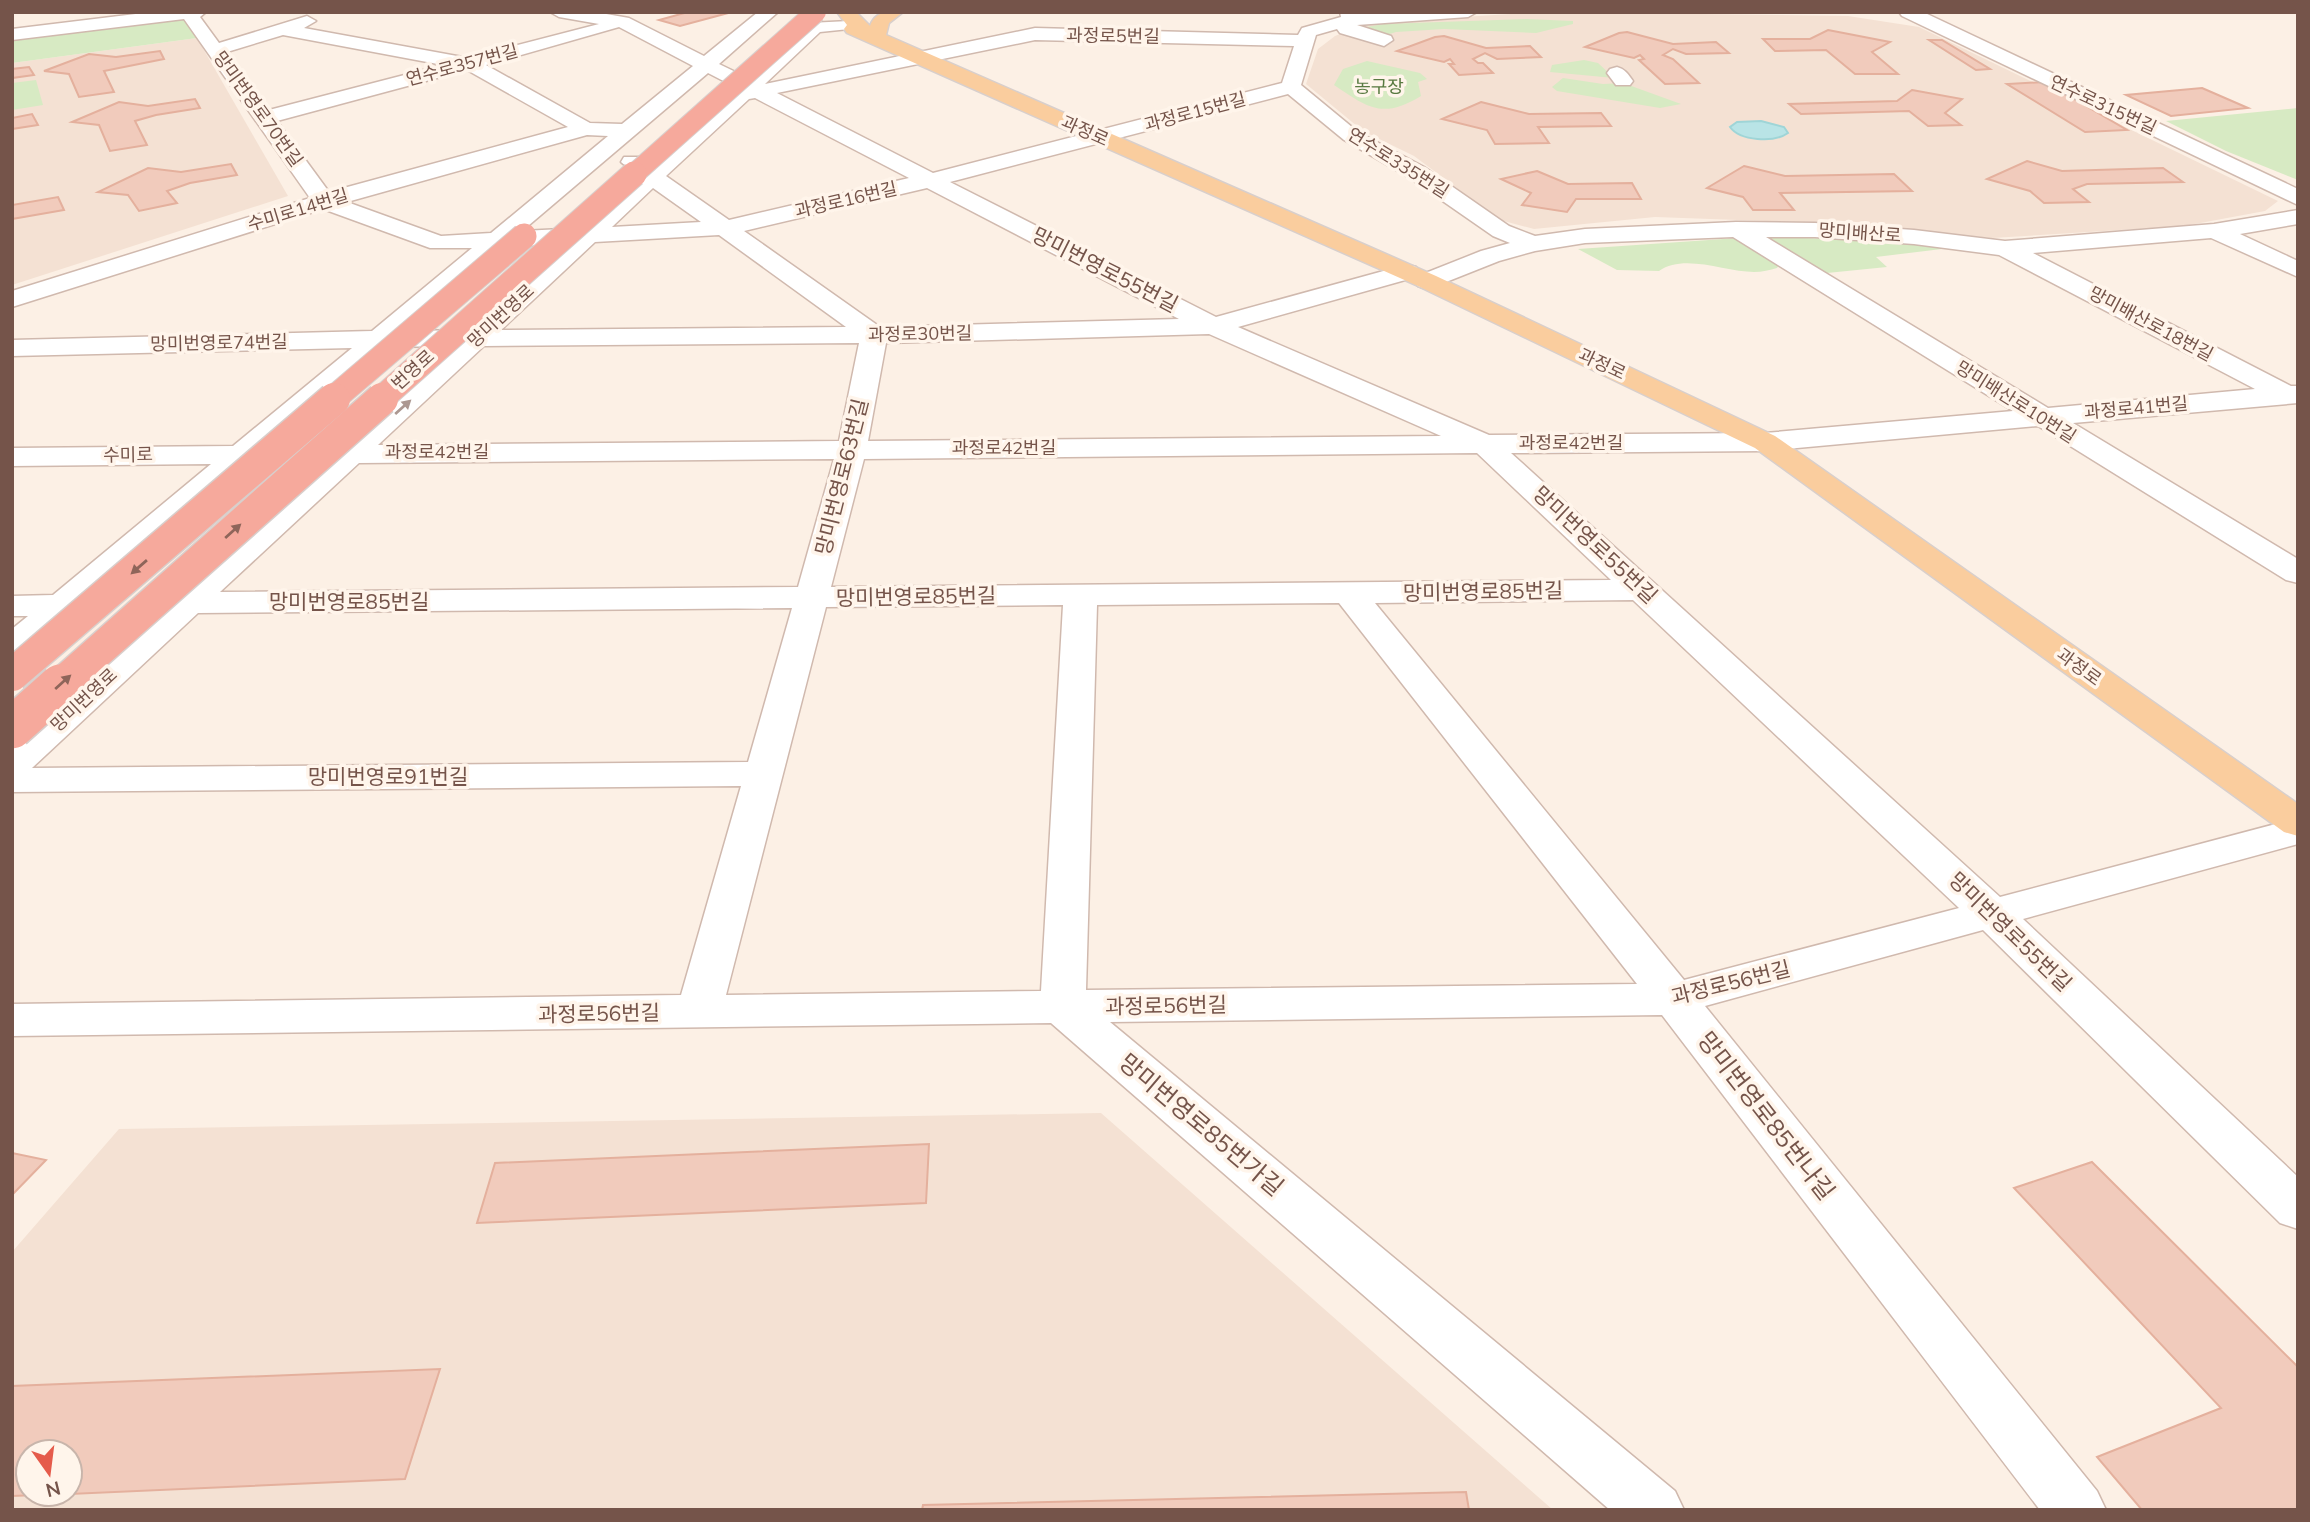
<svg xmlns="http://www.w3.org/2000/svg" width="2310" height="1522" font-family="Mulish,'Noto Sans KR',sans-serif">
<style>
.residential{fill:#f4e1d3;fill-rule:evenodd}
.green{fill:#d7eac3}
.water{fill:#b9e4e6;stroke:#9fd5d7;stroke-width:2}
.building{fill:#f1cbbc;stroke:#e4b09d;stroke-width:2}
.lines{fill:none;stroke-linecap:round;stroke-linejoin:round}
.minor-casing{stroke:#d0b9ae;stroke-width:3}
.major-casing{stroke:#d8cfcc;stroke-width:3}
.minor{fill:#fff;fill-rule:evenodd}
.major{fill:#facd9e;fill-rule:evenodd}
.highway-bridge-far3-casing{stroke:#d8cfcc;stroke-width:22;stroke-linecap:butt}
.highway-bridge-far2-casing{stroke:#d8cfcc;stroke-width:27;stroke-linecap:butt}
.highway-bridge-far1-casing{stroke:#d8cfcc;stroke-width:35;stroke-linecap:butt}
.highway-bridge-casing{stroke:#d8cfcc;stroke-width:44;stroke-linecap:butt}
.highway-bridge-far3{stroke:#f6a99c;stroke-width:20}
.highway-bridge-far2{stroke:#f6a99c;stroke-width:25}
.highway-bridge-far1{stroke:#f6a99c;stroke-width:32}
.highway-bridge{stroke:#f6a99c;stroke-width:41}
.oneway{fill:#ac9892}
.oneway2{fill:#8f655a}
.labels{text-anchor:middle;stroke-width:7;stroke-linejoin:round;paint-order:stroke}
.far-street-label{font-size:18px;fill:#75544a;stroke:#fff5eb}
.far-park-label{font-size:18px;fill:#597a42;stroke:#fff5eb}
.street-label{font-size:21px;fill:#75544a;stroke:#fff5eb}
.near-street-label{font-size:24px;fill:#75544a;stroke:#fff5eb}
</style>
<rect width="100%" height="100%" fill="#fcf0e5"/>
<g class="residential">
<path d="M 1541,12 L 1848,16 L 1919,27 L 2278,201 L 2265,211 L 2184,226 L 1992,238 L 1855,224 L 1655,217 L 1534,229 L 1500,220 L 1414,156 L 1363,131 L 1306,84 L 1318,49 L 1335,36 L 1367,23 Z"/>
<path d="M 197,38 L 288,196 L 12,285 L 12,63 Z"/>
<path d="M 1101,1113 L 1553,1510 L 12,1510 L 12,1252 L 119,1129 ZM 28,1452 L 70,1452 L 70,1494 L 28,1494 Z"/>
</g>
<g class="green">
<path d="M 184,19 L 197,38 L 12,63 L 12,39 Z"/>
<path d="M 1527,19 L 1573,21 L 1573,24 L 1536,33 L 1444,29 L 1396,32 L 1383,36 L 1356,29 L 1383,24 Z"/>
<path d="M 1584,60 L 1598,63 L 1614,78 L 1550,72 L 1552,65 Z"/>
<path d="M 1367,61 L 1420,73 L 1427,79 L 1418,82 L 1421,96 C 1382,120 1367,107 1334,85 L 1343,69 Z"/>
<path d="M 1563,78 L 1603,84 L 1623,83 L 1681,104 L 1660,108 L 1557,91 L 1552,87 Z"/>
<path d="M 36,80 L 43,105 L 12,110 L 12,83 Z"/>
<path d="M 2298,108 L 2298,180 L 2226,151 L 2166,121 Z"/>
<path d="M 1769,237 L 1872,240 L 1950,248 L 1876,257 L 1887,267 L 1817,274 L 1762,240 Z"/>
<path d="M 1738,238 L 1780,263 L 1777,268 C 1770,270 1762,272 1754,272 C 1726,272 1684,253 1659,271 L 1617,270 L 1578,249 Z"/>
</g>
<path class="water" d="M 1761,121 L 1784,127 L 1788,133 C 1774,143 1740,141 1730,127 L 1737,122 Z"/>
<g class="building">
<path d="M 688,12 L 732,12 L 680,26 L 659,20 Z"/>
<path d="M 1828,30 L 1890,42 L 1872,52 L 1898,74 L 1855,74 L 1826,50 L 1775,51 L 1763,39 L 1810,39 Z"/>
<path d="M 1627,32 L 1673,44 L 1716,42 L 1729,53 L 1686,54 L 1673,49 L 1663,55 L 1673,59 L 1699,83 L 1665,84 L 1639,60 L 1644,59 L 1640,55 L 1634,58 L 1585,47 L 1619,33 Z"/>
<path d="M 1444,36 L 1486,48 L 1530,46 L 1541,57 L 1497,59 L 1485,53 L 1473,59 L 1478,63 L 1483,63 L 1493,73 L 1459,75 L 1449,64 L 1454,64 L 1450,59 L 1444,62 L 1397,51 L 1435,37 Z"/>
<path d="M 1929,40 L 1942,40 L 1990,69 L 1976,70 Z"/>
<path d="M 160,51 L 164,59 L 104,71 L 114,92 L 79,97 L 69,74 L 44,71 L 89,54 L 116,57 Z"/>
<path d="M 29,67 L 34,75 L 12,78 L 12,69 Z"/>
<path d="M 2045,82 L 2127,130 L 2085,132 L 2007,84 Z"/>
<path d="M 2202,88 L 2248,108 L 2171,116 L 2126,95 Z"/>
<path d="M 1912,90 L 1962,99 L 1945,113 L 1961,125 L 1928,126 L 1909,111 L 1801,114 L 1789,104 L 1897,101 Z"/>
<path d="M 195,99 L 200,108 L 156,115 L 135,121 L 147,145 L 110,151 L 99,125 L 72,122 L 119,102 L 148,106 Z"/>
<path d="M 1481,102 L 1529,114 L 1601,113 L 1611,126 L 1538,127 L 1549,143 L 1495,144 L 1487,130 L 1442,119 Z"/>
<path d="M 32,114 L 38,125 L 12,129 L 12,118 Z"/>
<path d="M 2027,161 L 2062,171 L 2163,168 L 2183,182 L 2087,184 L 2073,189 L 2089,202 L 2044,203 L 2030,191 L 1987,179 Z"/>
<path d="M 231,164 L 237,175 L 190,183 L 167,191 L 177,203 L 139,211 L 128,195 L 98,192 L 148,168 L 181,172 Z"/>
<path d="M 1744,166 L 1785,176 L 1894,174 L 1912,191 L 1780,193 L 1794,210 L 1753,210 L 1743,197 L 1707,188 Z"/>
<path d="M 1537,171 L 1568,184 L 1632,183 L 1641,199 L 1576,199 L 1567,212 L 1522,205 L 1531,193 L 1501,179 Z"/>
<path d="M 58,197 L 64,210 L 12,219 L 12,205 Z"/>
<path d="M 929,1144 L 926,1203 L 477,1223 L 495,1163 Z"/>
<path d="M 12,1153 L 46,1160 L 12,1195 Z"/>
<path d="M 2092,1162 L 2298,1367 L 2298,1510 L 2142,1510 L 2097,1457 L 2221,1408 L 2014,1188 Z"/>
<path d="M 440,1369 L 405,1479 L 70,1494 L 70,1452 L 28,1452 L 28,1494 L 64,1494 L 12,1496 L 12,1386 Z"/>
<path d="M 1466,1492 L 1469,1510 L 922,1510 L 923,1505 Z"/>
</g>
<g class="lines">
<defs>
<g id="minor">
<path d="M 152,12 L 206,12 L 200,17 L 219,43 L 307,16 L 316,21 L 304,28 L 468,58 L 599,24 L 559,17 L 550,12 L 595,12 L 629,18 L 704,56 L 758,12 L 778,12 L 719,64 L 748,78 L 809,23 L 849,21 L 852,25 L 849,29 L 820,32 L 765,84 L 1035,28 L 1298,35 L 1302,28 L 1341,17 L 1340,12 L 1477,12 L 1468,17 L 1357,25 L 1391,36 L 1393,40 L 1384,46 L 1340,33 L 1337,29 L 1316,35 L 1301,85 L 1358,132 L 1424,167 L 1509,226 L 1535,236 L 1585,229 L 1736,222 L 1815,223 L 1914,230 L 2005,241 L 2214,224 L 2298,210 L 2298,224 L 2240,234 L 2298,261 L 2298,277 L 2211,238 L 2033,253 L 2291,386 L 2298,386 L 2298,403 L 2073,423 L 2298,559 L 2298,583 L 2286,580 L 2038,426 L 1765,451 L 1511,453 L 2000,897 L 2298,818 L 2298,844 L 2023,919 L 2298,1177 L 2298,1229 L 2280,1223 L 1983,930 L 1705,1006 L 2097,1491 L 2106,1510 L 2040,1510 L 1662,1015 L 1110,1022 L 1675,1491 L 1684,1510 L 1610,1510 L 1051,1023 L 12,1036 L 12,1004 L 681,995 L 741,786 L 12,792 L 12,745 L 323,463 L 248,464 L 24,654 L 12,658 L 12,629 L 28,616 L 12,616 L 12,596 L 53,595 L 211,464 L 12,466 L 12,448 L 233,446 L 352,348 L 12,356 L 12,340 L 372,331 L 472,248 L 430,248 L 323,209 L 12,307 L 12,291 L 310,198 L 184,19 L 12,40 L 12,29 ZM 619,27 L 693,66 L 622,124 L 590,123 L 486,65 ZM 283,35 L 443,65 L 269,110 L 227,52 ZM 1035,40 L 1294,46 L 1282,83 L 933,173 L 777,93 ZM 467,70 L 568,127 L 329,192 L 277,121 ZM 708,73 L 737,88 L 651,166 L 640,157 L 624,157 L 621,162 L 639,177 L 582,228 L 522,231 ZM 1288,94 L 1344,140 L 1408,177 L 1493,236 L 1510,243 L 1481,251 L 1418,276 L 1414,281 L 1418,286 L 1427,289 L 1436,286 L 1499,261 L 1535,251 L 1585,243 L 1733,237 L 2013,411 L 1765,433 L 1489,435 L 1238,327 L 1416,277 L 1419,272 L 1416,267 L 1407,265 L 1398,267 L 1216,317 L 950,182 ZM 755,98 L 909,178 L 729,220 L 666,176 L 749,99 ZM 587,135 L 608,136 L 491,233 L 441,236 L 347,202 ZM 653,188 L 701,222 L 612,227 ZM 927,188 L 1179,319 L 880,327 L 744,231 ZM 719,235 L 846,327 L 501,330 L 595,242 ZM 1766,237 L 1815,237 L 1914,244 L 1999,255 L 2255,389 L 2048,408 ZM 565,244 L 470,330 L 405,331 L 504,247 ZM 1209,334 L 1441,436 L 868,441 L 886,343 ZM 859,343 L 839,441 L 378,445 L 484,346 ZM 452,346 L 343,445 L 270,446 L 386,347 ZM 1477,453 L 1611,580 L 831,587 L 864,459 ZM 834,459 L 798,587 L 220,592 L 359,463 ZM 1633,600 L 1959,908 L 1684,980 L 1375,603 ZM 1339,603 L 1637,984 L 1086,990 L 1097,605 ZM 1063,605 L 1041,991 L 726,995 L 826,607 ZM 792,608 L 748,762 L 32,768 L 198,613 Z"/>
<path d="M 1899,12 L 1923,12 L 2298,189 L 2298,205 L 1902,16 Z"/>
<path d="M 1617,67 C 1625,69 1628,74 1633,81 L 1630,85 L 1616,85 L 1607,73 L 1610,69 Z"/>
</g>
<path id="major" d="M 837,12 L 856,12 L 870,26 C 876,10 888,12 903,12 L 889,23 L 886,35 L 1436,276 L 1775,436 L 2298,804 L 2298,836 L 2284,832 L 1755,448 L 1418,286 L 847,33 L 844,29 L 847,25 Z"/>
</defs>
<use href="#minor" class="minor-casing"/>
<use href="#major" class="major-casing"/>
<use href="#minor" class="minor"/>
<use href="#major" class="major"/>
<defs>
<path id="highway-bridge-far3" d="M 632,176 L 816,12"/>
<g id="highway-bridge-far2">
<path d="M 332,400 L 524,236"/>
<path d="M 380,400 L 634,174"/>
</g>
<g id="highway-bridge-far1">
<path d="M 12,675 L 334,399"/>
<path d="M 58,687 L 382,399"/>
</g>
<path id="highway-bridge" d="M 12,728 L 60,685"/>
</defs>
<use href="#highway-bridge-far3" class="highway-bridge-far3-casing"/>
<use href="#highway-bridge-far2" class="highway-bridge-far2-casing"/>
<use href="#highway-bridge-far1" class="highway-bridge-far1-casing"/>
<use href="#highway-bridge" class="highway-bridge-casing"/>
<use href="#highway-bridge-far3" class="highway-bridge-far3"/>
<use href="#highway-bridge-far2" class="highway-bridge-far2"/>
<use href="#highway-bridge-far1" class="highway-bridge-far1"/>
<use href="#highway-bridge" class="highway-bridge"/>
</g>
<defs><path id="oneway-solid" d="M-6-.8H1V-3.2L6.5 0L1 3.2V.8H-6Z" transform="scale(1.75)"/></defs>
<use class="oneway" href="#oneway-solid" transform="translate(403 407) rotate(-42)"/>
<g class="oneway2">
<use href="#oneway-solid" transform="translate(233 531) rotate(-42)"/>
<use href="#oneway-solid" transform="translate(139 567) rotate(139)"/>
<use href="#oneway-solid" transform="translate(63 682) rotate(-42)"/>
</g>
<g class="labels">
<g class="far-street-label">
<text transform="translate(1113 36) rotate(1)" y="6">과정로5번길</text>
<text transform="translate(462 65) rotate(-15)" y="6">연수로357번길</text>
<text transform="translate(2103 105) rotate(25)" y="6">연수로315번길</text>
<text transform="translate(258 109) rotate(54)" y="6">망미번영로70번길</text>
<text transform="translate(1195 112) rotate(-15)" y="6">과정로15번길</text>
<text transform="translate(1085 131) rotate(24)" y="6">과정로</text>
<text transform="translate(1398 163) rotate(32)" y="6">연수로335번길</text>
<text transform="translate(846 200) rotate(-13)" y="6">과정로16번길</text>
<text transform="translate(298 210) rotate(-17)" y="6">수미로14번길</text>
<text transform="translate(1860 233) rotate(4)" y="6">망미배산로</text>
<text transform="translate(501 316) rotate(-43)" y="6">망미번영로</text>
<text transform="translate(2151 324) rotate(28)" y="6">망미배산로18번길</text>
<text transform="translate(920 334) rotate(-1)" y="6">과정로30번길</text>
<text transform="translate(219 343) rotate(-1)" y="6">망미번영로74번길</text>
<text transform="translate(1602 364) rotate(25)" y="6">과정로</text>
<text transform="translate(413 370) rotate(-42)" y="6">번영로</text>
<text transform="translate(2016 402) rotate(32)" y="6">망미배산로10번길</text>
<text transform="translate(2136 408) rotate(-5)" y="6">과정로41번길</text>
<text x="1571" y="449">과정로42번길</text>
<text x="1004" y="454">과정로42번길</text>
<text x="437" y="458">과정로42번길</text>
<text transform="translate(128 455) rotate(-1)" y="6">수미로</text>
<text transform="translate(2079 667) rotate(36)" y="6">과정로</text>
<text transform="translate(84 700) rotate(-43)" y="6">망미번영로</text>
</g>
<g class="far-park-label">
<text x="1379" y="93">농구장</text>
</g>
<g class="street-label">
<text transform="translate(1105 270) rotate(27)" y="7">망미번영로55번길</text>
<text transform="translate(842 477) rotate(-76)" y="7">망미번영로63번길</text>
<text transform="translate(1595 545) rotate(43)" y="7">망미번영로55번길</text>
<text transform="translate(1483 592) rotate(-1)" y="7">망미번영로85번길</text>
<text transform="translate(916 597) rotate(-1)" y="7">망미번영로85번길</text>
<text x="349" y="609">망미번영로85번길</text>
<text x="388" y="784">망미번영로91번길</text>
<text transform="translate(2010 932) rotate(44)" y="7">망미번영로55번길</text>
<text transform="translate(1731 983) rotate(-14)" y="7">과정로56번길</text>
<text transform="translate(1166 1006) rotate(-1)" y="7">과정로56번길</text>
<text transform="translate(599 1014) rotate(-1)" y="7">과정로56번길</text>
</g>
<g class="near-street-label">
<text transform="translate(1766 1116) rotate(52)" y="8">망미번영로85번나길</text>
<text transform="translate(1201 1125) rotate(40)" y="8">망미번영로85번가길</text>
</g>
</g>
<rect width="2310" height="1522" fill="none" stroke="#75544a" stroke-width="28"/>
<g transform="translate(49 1473) rotate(166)"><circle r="33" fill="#fff5eb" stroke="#c8b5ab" stroke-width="2"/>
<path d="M0-5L12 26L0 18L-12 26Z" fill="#e55b4b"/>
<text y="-10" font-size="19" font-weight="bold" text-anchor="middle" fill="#75544a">N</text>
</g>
</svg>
